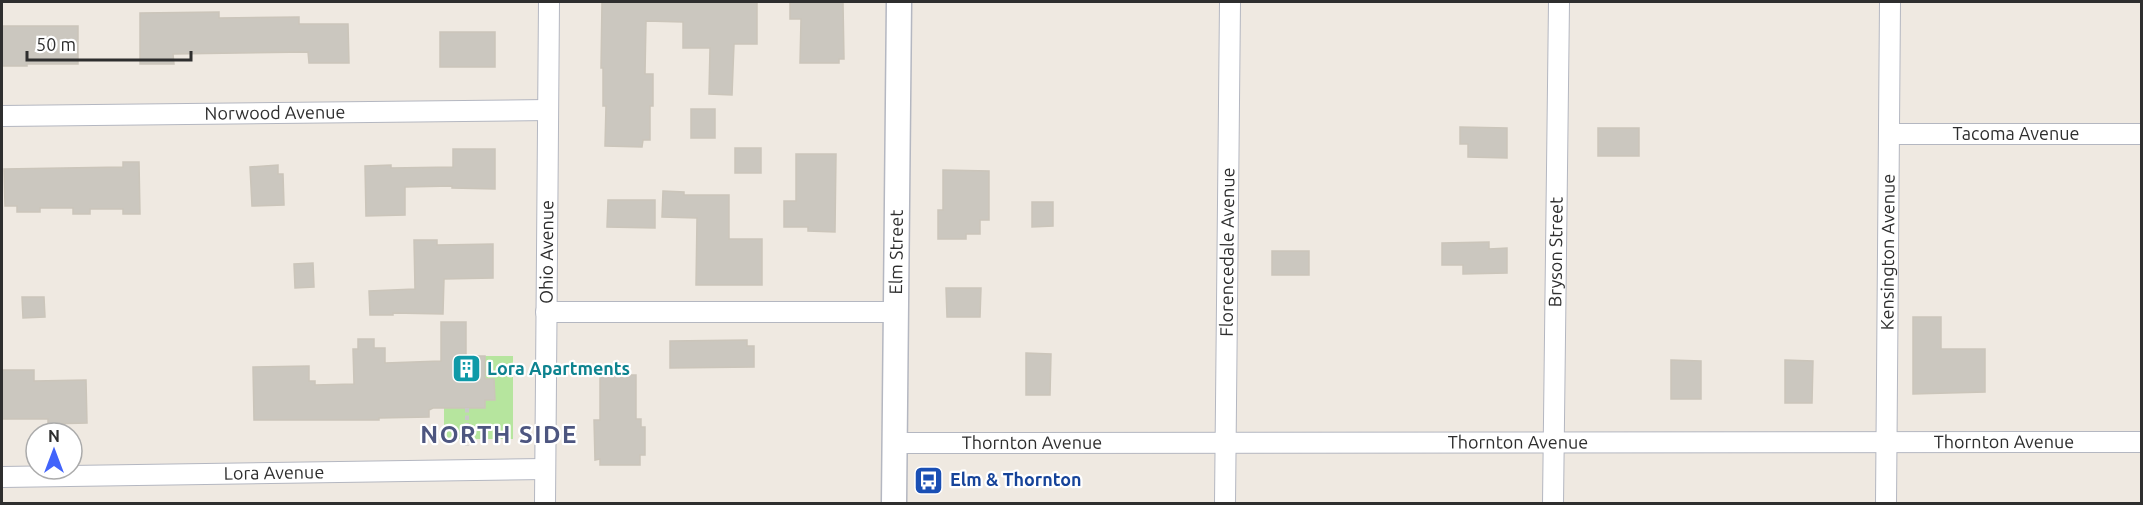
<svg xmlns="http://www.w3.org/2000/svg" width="2143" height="505" font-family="Ubuntu,sans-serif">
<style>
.green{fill:#b6e59e}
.building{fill:#cbc7bf;stroke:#cbc5ba;stroke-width:1.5}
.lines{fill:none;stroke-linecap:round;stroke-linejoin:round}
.minor-casing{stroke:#b4b7c1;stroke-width:22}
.tertiary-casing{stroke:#b4b7c1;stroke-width:27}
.path{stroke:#c9c9c9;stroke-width:4;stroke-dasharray:4.5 3;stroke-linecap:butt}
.minor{stroke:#fff;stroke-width:20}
.tertiary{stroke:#fff;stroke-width:24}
.labels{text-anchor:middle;stroke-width:4.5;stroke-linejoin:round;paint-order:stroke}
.street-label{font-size:18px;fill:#2e2e2e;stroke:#fff}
.culture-label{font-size:18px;font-weight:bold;fill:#0d838f;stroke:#fff;text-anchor:start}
.transit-label{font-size:18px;font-weight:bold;fill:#164399;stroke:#fff;text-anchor:start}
.district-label{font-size:24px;font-weight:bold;letter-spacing:1.5px;fill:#4d5680;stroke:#fff}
</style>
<rect width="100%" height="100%" fill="#efe9e1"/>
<path class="green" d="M 485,356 L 513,356 L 513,439 L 444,439 L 444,408 L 485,408 L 485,400 L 494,400 L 494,379 L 485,379 Z"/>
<g class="building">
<path d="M 602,2 L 757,2 L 757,44 L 734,44 L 732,95 L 709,94 L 710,48 L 683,48 L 683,22 L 646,21 L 645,74 L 653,74 L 653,106 L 650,106 L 650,140 L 643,140 L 642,147 L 605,146 L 606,106 L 603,106 L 603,68 L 601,68 Z"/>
<path d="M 790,2 L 843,2 L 844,59 L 839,59 L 839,63 L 800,63 L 801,19 L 790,19 Z"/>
<path d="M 219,12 L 219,18 L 299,17 L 299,24 L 348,24 L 349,63 L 309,63 L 308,52 L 173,54 L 174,64 L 140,64 L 140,13 Z"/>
<path d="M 2,26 L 78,26 L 78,64 L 27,64 L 27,66 L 2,66 Z"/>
<rect x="440" y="32" width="55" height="35"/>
<rect x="691" y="109" width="24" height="29"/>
<path d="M 1460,127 L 1507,128 L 1507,158 L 1468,157 L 1468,144 L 1460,144 Z"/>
<rect x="1598" y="128" width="41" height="28"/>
<rect x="735" y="148" width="26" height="25"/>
<path d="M 453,149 L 495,149 L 495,189 L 452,188 L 452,186 L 405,187 L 405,215 L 366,216 L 365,166 L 391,165 L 391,168 L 453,167 Z"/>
<path d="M 796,154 L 836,154 L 835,232 L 808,231 L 808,227 L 784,227 L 784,201 L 796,201 Z"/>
<path d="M 123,162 L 139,162 L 140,214 L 123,214 L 123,209 L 90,209 L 90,214 L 73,214 L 73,208 L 40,208 L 40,212 L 17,212 L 17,206 L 5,206 L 4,169 L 123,167 Z"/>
<path d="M 278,165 L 278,174 L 283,174 L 284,205 L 252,206 L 250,167 Z"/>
<path d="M 943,170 L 989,171 L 989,220 L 980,220 L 980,234 L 966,234 L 966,239 L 938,239 L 938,210 L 943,210 Z"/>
<path d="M 663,191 L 684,192 L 684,195 L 729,195 L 729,239 L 762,239 L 762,285 L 696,285 L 697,218 L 662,217 Z"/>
<path d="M 608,200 L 655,200 L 655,228 L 607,227 Z"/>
<path d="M 1032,202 L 1053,202 L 1053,226 L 1032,227 Z"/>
<path d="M 414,240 L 437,240 L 437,245 L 493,244 L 493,278 L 444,279 L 443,314 L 393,313 L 393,315 L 370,315 L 369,291 L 415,289 Z"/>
<path d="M 1489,242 L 1489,249 L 1507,248 L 1507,273 L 1463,274 L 1463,265 L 1442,265 L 1442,243 Z"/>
<rect x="1272" y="251" width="37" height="24"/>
<path d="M 313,263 L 314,287 L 295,288 L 294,264 Z"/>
<path d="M 946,288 L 981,288 L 980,317 L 947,317 Z"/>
<path d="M 22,297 L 44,297 L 45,317 L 23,318 Z"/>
<path d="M 1913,317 L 1941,317 L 1941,349 L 1985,349 L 1985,392 L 1913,394 Z"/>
<path d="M 441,322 L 466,322 L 466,356 L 485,356 L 485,379 L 494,379 L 495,400 L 485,400 L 485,408 L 433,408 L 429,410 L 429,417 L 379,418 L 379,420 L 254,420 L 253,367 L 309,366 L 309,381 L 315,381 L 315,385 L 354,384 L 353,349 L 358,349 L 358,339 L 374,339 L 374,348 L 385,348 L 385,363 L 441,361 Z"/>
<path d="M 747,340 L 747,346 L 754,346 L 754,367 L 670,368 L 670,341 Z"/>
<path d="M 1026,353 L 1051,354 L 1050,395 L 1026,395 Z"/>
<path d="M 1671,360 L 1701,361 L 1701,399 L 1671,399 Z"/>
<path d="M 1785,360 L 1813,361 L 1812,403 L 1785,403 Z"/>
<path d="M 2,370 L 34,370 L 34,381 L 86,380 L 87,423 L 48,424 L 48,419 L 2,419 Z"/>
<path d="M 600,375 L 636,375 L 636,419 L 641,419 L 641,427 L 645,427 L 645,455 L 640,455 L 640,465 L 600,465 L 600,459 L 595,460 L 594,420 L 600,420 Z"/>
</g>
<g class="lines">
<defs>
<g id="minor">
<path id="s1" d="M 2,116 L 548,110"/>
<path id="s2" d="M 1890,134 L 2142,134"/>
<path d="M 546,312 L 896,312"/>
<path id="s3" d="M 894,443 L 2142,442"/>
<path id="s4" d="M 2,477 L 545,469"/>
<path id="s5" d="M 545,504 L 549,2"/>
<path id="s6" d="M 1225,504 L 1230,2"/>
<path id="s7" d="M 1553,504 L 1559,2"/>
<path id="s8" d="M 1886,504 L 1890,2"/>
</g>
<g id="tertiary">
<path id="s9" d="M 894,504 L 899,2"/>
</g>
</defs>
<use href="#minor" class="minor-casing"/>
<use href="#tertiary" class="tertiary-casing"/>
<path class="path" d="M 467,408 L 467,446"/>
<use href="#minor" class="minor"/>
<use href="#tertiary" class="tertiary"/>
</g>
<defs>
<symbol id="building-square" viewBox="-11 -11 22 22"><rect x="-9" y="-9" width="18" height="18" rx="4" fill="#0f9aa8" stroke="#fff"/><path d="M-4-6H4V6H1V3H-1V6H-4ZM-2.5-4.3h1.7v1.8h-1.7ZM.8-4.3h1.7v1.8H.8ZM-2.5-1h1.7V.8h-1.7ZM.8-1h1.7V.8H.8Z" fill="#fff"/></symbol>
<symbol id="bus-square" viewBox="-11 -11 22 22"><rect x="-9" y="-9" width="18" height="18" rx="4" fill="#1a4fb4" stroke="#fff"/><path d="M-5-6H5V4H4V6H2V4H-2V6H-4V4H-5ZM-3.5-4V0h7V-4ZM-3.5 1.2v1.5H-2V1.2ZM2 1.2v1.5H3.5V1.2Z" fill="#fff"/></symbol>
</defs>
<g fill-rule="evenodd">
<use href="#building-square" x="450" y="352" width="33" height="33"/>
<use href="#bus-square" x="912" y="464" width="33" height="33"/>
</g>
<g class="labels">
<g class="street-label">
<text dy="6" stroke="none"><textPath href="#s1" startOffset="273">Norwood Avenue</textPath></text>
<text dy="6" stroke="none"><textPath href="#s2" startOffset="126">Tacoma Avenue</textPath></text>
<text dy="6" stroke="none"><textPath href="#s5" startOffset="252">Ohio Avenue</textPath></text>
<text dy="6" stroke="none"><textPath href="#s9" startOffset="252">Elm Street</textPath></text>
<text dy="6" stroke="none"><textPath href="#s6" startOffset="252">Florencedale Avenue</textPath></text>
<text dy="6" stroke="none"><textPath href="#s7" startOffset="252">Bryson Street</textPath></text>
<text dy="6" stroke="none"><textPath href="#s8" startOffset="252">Kensington Avenue</textPath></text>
<text dy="6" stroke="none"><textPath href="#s3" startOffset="138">Thornton Avenue</textPath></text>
<text dy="6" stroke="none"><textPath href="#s3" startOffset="624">Thornton Avenue</textPath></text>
<text dy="6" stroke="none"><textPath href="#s3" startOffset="1110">Thornton Avenue</textPath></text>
<text dy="6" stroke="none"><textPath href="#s4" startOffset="272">Lora Avenue</textPath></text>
</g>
<g class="culture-label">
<text x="487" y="375">Lora Apartments</text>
</g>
<g class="transit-label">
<text x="950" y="486">Elm &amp; Thornton</text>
</g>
<g class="district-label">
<text x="499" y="443">NORTH SIDE</text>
</g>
</g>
<rect width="2143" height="505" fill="none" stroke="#2e2e2e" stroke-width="6"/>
<g transform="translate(54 451)"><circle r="28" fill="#ffffff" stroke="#ababab" stroke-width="1.5"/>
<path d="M0-4.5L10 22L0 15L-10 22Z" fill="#4264fb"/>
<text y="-9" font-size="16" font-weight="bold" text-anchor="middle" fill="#2e2e2e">N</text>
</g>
<path d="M27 51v9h164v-9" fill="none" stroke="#2e2e2e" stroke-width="3"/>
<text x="36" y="51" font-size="18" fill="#2e2e2e" stroke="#ffffff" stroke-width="4.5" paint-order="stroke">50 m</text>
</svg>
